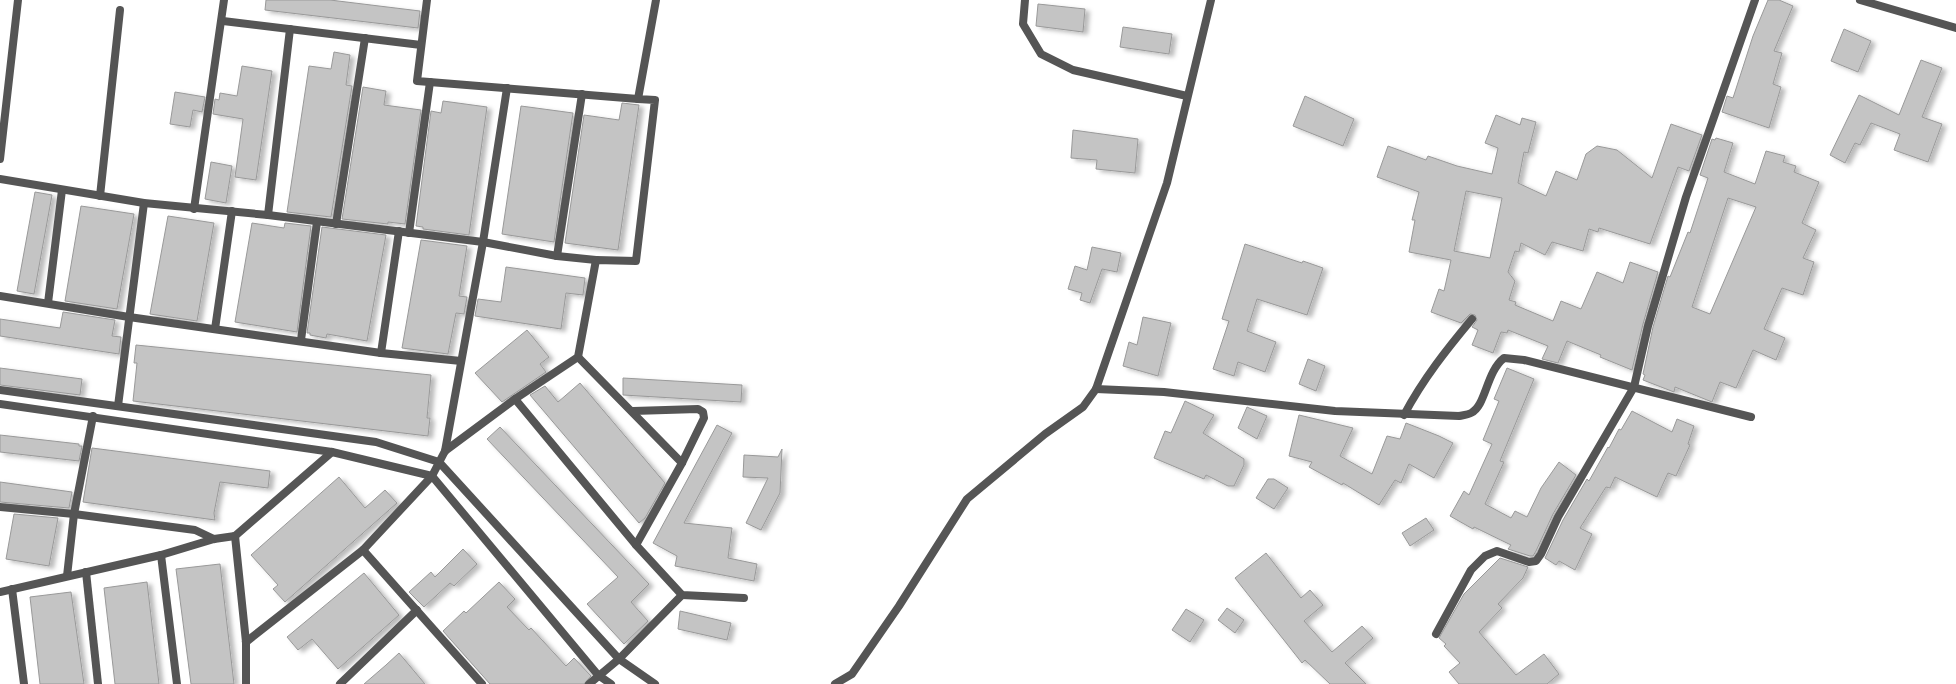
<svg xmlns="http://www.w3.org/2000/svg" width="1956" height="684" font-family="Lato,sans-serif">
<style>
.building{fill:#c4c4c4;stroke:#999;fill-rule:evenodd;filter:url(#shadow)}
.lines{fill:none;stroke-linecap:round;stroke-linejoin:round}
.service{stroke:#555;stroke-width:8}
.minor{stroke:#555;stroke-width:8}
</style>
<defs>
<filter id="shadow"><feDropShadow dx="4.5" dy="2.5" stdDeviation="2" flood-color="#0004"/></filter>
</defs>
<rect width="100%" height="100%" fill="#fff"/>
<g class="building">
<path d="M 266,0 L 330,0 L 420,11 L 418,28 L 265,10 Z"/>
<path d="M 1768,0 L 1779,0 L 1793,6 L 1774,51 L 1782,53 L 1773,84 L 1781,87 L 1769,128 L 1722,112 L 1727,96 L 1733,98 L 1753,36 Z"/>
<path d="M 1038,4 L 1085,9 L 1083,32 L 1036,26 Z"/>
<path d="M 1123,27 L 1172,34 L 1169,54 L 1120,47 Z"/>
<path d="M 1844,29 L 1871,41 L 1858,72 L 1831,61 Z"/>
<path d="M 334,52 L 350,55 L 346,85 L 352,86 L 331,217 L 287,212 L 309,66 L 331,69 Z"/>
<path d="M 1921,60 L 1942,68 L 1922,117 L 1942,124 L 1928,162 L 1894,150 L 1900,134 L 1871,123 L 1860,145 L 1855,143 L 1845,163 L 1830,155 L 1859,95 L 1899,115 Z"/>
<path d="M 242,66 L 272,71 L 256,180 L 235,177 L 243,119 L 213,114 L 215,99 L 219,100 L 220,93 L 237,96 Z"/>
<path d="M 363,87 L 386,91 L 384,105 L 421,110 L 405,224 L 388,222 L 388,224 L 342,219 Z"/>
<path d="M 175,92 L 205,97 L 202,112 L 193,110 L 190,127 L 170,124 Z"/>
<path d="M 1305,96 L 1354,119 L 1343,146 L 1293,126 Z"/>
<path d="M 443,101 L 487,107 L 469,235 L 423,229 L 423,227 L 416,226 L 431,111 L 441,113 Z"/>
<path d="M 622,103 L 639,105 L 618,250 L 565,243 L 584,115 L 619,120 Z"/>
<path d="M 521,106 L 573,113 L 554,242 L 502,234 Z"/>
<path d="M 1496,115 L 1520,125 L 1522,118 L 1536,122 L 1528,153 L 1524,152 L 1518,183 L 1546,196 L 1556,171 L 1577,180 L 1586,154 L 1597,146 L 1617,150 L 1652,178 L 1671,124 L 1702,135 L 1689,171 L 1678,167 L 1650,244 L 1599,228 L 1598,232 L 1589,229 L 1583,251 L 1552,242 L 1545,255 L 1521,243 L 1519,252 L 1515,251 L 1508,272 L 1515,281 L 1509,300 L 1516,302 L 1515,305 L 1553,321 L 1561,301 L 1581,309 L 1597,272 L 1623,283 L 1630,262 L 1658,272 L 1643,324 L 1632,370 L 1600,357 L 1601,355 L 1567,341 L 1558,363 L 1542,359 L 1548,346 L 1508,330 L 1507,333 L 1501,332 L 1493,353 L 1472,345 L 1478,330 L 1472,327 L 1477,320 L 1475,315 L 1470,314 L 1461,323 L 1431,312 L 1439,289 L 1444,291 L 1451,260 L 1409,252 L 1415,220 L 1412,220 L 1419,192 L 1377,177 L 1388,146 L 1426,160 L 1428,156 L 1457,166 L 1492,174 L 1498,148 L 1485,143 ZM 1466,191 L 1502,198 L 1490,258 L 1454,251 Z"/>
<path d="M 1073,130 L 1138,139 L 1135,173 L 1096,169 L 1097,160 L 1071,158 Z"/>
<path d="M 1716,138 L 1733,143 L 1724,172 L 1755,184 L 1766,151 L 1785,156 L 1783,162 L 1796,166 L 1794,172 L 1819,182 L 1802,223 L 1816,230 L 1803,258 L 1814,262 L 1803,295 L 1782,288 L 1764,329 L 1785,338 L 1776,360 L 1753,350 L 1736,388 L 1720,382 L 1712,402 L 1675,387 L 1674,392 L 1643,380 L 1645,375 L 1643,374 L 1653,327 L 1668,276 L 1670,277 L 1688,232 L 1690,233 L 1708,178 L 1700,175 L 1712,139 L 1715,140 ZM 1728,198 L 1756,207 L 1710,314 L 1692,307 Z"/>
<path d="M 211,162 L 232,166 L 226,203 L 205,199 Z"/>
<path d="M 35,192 L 52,195 L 34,294 L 17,291 Z"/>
<path d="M 81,206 L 134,214 L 117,309 L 65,301 Z"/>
<path d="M 168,216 L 214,223 L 197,321 L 150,314 Z"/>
<path d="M 252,223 L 284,228 L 285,223 L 311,226 L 297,332 L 235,322 Z"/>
<path d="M 322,227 L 386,235 L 367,341 L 327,334 L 326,338 L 310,335 L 310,333 L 307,333 Z"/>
<path d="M 421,240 L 467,246 L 459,296 L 467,297 L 464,314 L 456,313 L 448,354 L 402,348 Z"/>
<path d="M 1245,244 L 1302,263 L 1303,261 L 1323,268 L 1307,315 L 1257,299 L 1247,331 L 1276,342 L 1265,372 L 1238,362 L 1234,376 L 1213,369 L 1229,321 L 1222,319 Z"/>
<path d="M 1092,247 L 1121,253 L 1117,272 L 1102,269 L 1090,303 L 1080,300 L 1082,293 L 1068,289 L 1075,266 L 1087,270 Z"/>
<path d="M 506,267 L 585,278 L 583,295 L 566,293 L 561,329 L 475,316 L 478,299 L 501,302 Z"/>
<path d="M 63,312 L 115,320 L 112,336 L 121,337 L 119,354 L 0,336 L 0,319 L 60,328 Z"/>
<path d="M 1143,317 L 1171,323 L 1158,376 L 1123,366 L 1129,342 L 1137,345 Z"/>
<path d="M 527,330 L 549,357 L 540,364 L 546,372 L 502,402 L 475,373 Z"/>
<path d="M 136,345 L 431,375 L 427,418 L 430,418 L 428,436 L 133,401 L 137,363 L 134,363 Z"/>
<path d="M 1308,359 L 1325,366 L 1316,391 L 1299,384 Z"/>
<path d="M 0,368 L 82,379 L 80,395 L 0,385 Z"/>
<path d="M 1507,368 L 1534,379 L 1500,461 L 1504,462 L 1485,504 L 1511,518 L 1515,511 L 1527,517 L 1541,488 L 1559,462 L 1576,475 L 1553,514 L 1536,551 L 1533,556 L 1530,556 L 1508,549 L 1511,545 L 1474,527 L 1473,529 L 1450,516 L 1464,491 L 1469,495 L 1492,444 L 1483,440 L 1499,401 L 1494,399 Z"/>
<path d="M 623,378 L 742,385 L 741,402 L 623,395 Z"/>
<path d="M 580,383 L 665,483 L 645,518 L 639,523 L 530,395 L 545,386 L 558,402 Z"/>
<path d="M 1185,401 L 1214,415 L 1203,433 L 1244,459 L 1244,465 L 1234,486 L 1228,486 L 1206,475 L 1204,479 L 1154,458 L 1165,431 L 1171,433 Z"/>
<path d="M 1247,407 L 1267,416 L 1257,439 L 1238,428 Z"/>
<path d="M 1632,411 L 1672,432 L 1677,419 L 1694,426 L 1688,444 L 1690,445 L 1676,476 L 1668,473 L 1657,497 L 1615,477 L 1610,488 L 1606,487 L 1580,528 L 1592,534 L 1575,570 L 1559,561 L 1556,565 L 1545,558 L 1563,520 L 1587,479 L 1589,481 L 1608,447 L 1609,448 L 1619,429 L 1621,430 Z"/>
<path d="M 1299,415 L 1353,428 L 1340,456 L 1372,474 L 1387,436 L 1400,439 L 1406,423 L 1439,436 L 1453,443 L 1434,478 L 1409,464 L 1401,483 L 1395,480 L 1379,505 L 1343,483 L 1342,485 L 1309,467 L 1312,462 L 1289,456 Z"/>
<path d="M 717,425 L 732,433 L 684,523 L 732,528 L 728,558 L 757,564 L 754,581 L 675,566 L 677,556 L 653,543 Z"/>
<path d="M 500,427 L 649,584 L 631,602 L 648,621 L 624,644 L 587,604 L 618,577 L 487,439 Z"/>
<path d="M 0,435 L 79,444 L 79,446 L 82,446 L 79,461 L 0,452 Z"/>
<path d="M 92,448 L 270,471 L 268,488 L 220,482 L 214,513 L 215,520 L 83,502 Z"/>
<path d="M 782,449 L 780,493 L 761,530 L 746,523 L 768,478 L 743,477 L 744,455 L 778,457 Z"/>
<path d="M 339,477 L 365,508 L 385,490 L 397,503 L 285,602 L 273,589 L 278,585 L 251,555 Z"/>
<path d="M 1268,479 L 1274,479 L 1288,488 L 1274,509 L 1256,498 Z"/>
<path d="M 0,482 L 72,492 L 69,508 L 0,502 Z"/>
<path d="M 14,514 L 58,518 L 49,566 L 6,559 Z"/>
<path d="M 1426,518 L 1434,530 L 1410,546 L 1402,533 Z"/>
<path d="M 463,549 L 477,564 L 454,586 L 450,583 L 424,607 L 409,592 L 431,572 L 435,577 Z"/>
<path d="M 1266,553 L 1301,598 L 1310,590 L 1323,605 L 1304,621 L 1332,652 L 1362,626 L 1373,638 L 1345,663 L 1366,684 L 1330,684 L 1305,660 L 1302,663 L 1235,578 Z"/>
<path d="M 1500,558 L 1528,567 L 1523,578 L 1498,604 L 1502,608 L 1479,632 L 1516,675 L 1544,654 L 1559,674 L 1547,684 L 1459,684 L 1449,672 L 1460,663 L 1444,646 L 1446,644 L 1439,638 L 1464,594 Z"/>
<path d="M 220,564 L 234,684 L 191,684 L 176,569 Z"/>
<path d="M 364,573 L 399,615 L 338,669 L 312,639 L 298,650 L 287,637 Z"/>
<path d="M 147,582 L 159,684 L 115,684 L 104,588 Z"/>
<path d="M 499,582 L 515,599 L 507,607 L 529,630 L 531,628 L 566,666 L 574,658 L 591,676 L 584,684 L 490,684 L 443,631 L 464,611 L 466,613 Z"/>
<path d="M 71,592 L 84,684 L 40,684 L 30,597 Z"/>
<path d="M 1227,608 L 1244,620 L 1235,633 L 1218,620 Z"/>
<path d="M 1186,609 L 1204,620 L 1190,642 L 1172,630 Z"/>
<path d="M 680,611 L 731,623 L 727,640 L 678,629 Z"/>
<path d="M 399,653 L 425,684 L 364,684 L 386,665 Z"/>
</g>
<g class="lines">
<g class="service">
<path d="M 0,159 L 18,0"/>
<path d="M 100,196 L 120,10"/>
</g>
<g class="minor">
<path d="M 427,0 L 417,81 L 638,99"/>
<path d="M 1025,0 L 1023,24 L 1041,54 L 1073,70 L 1187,96"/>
<path d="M 1860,0 L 1956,28"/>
<path d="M 223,21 L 421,45"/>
<path d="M 0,179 L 144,203 L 268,215 L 483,242 L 557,256 L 596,260"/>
<path d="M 194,209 L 224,0"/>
<path d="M 268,215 L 290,29"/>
<path d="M 336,224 L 365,38"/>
<path d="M 409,233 L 430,82"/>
<path d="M 557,256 L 582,94"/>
<path d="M 0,296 L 129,317 L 381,353 L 461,361"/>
<path d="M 48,303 L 62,190"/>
<path d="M 215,329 L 232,211"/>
<path d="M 301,340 L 317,222"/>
<path d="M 381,353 L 399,231"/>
<path d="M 578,357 L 682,463"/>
<path d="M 1096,389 L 1164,392 L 1335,411 L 1459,416 C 1463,415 1468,415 1471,413 C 1486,406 1486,372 1504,358 L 1524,360 L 1751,417"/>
<path d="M 0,390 L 376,442 L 439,462 L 619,659 L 655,684"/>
<path d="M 515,399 L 636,545 L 682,595 L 744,598"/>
<path d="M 0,404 L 332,452 L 432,476 L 445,451 L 515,399 L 578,357 L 596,260 L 636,261 L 655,100 L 638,99 L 656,0"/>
<path d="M 118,406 L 144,203"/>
<path d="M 633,411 L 698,409 L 703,412 L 704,418 L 682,463 L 636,545"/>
<path d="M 1404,415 C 1423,379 1447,349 1472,319"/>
<path d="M 445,451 L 483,242 L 507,88"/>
<path d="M 0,507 L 74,514 L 195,530 L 214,539"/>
<path d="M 235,536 L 246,642 L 246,684"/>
<path d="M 363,550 L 482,684"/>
<path d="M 161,555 L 177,684"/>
<path d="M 86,572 L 98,684"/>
<path d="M 67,576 L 74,514 L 93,416"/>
<path d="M 12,589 L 24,684"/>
<path d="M 0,592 L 161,555 L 214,539 L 235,536 L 332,452"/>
<path d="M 1436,634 L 1471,570 L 1485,556 L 1497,551 L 1529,562 L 1536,561 L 1541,554 L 1558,517 L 1634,387 L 1648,326 L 1686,197 L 1755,0"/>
<path d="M 246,642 L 363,550 L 432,476 L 598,675 L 611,684"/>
<path d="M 340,684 L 417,610"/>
<path d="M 589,684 L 619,659 L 682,595"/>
<path d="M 835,684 L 852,674 L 899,606 L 967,499 L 1045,434 L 1083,407 L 1096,389 L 1167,183 L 1211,0"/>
</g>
</g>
</svg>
